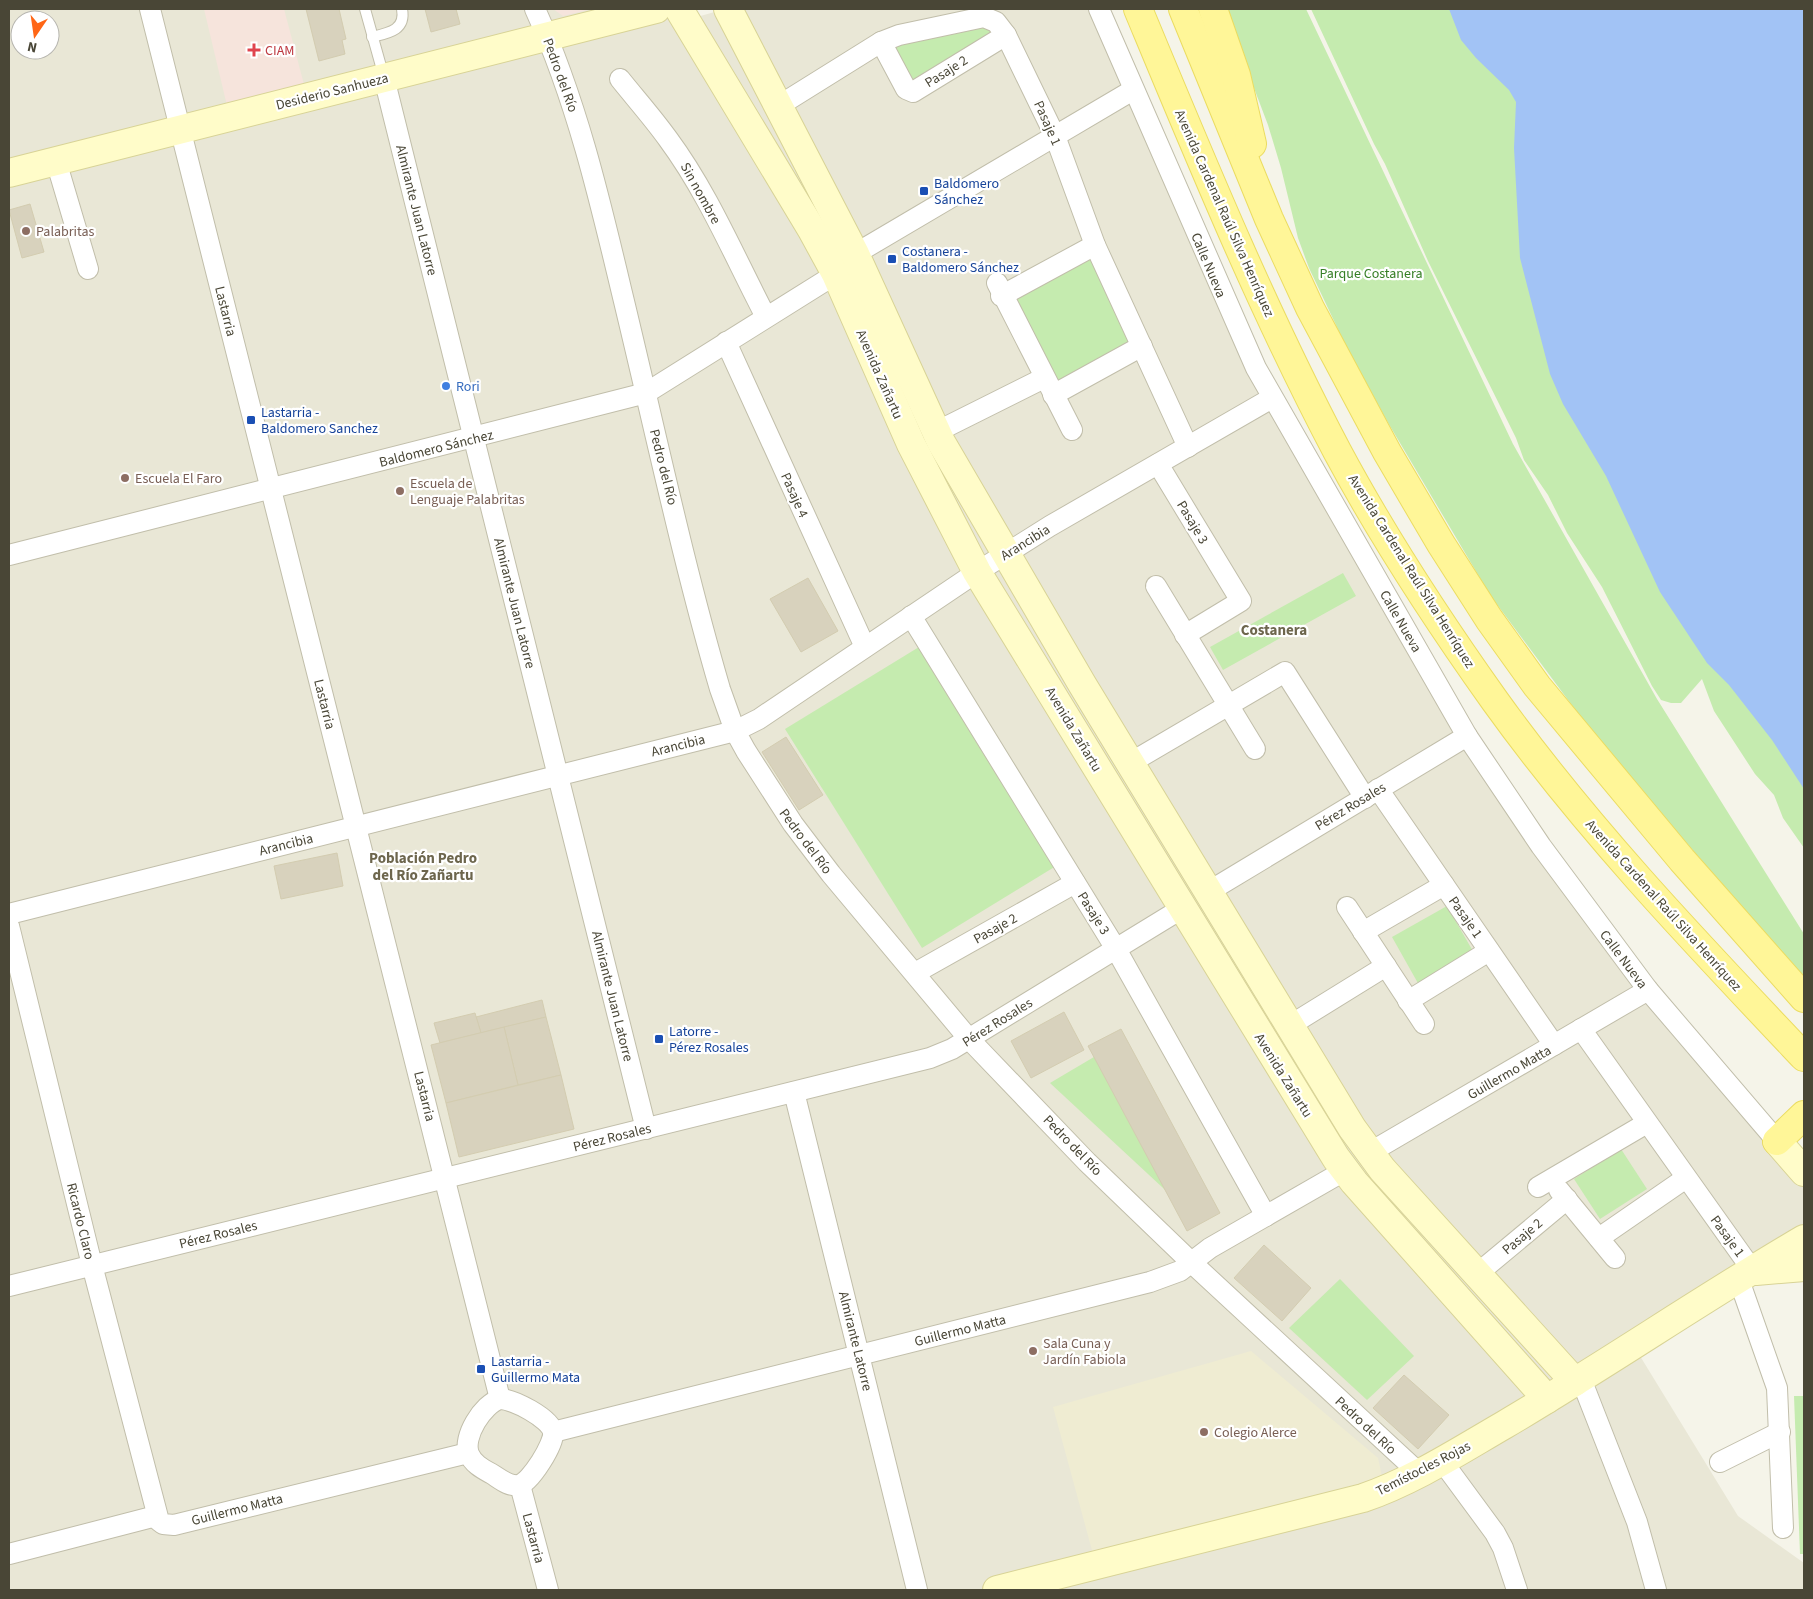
<svg xmlns="http://www.w3.org/2000/svg" width="1813" height="1599" font-family="'Source Sans 3',sans-serif">
<style>
.residential{fill:#e9e7d6;fill-rule:evenodd}
.education{fill:#efecd2}
.medical{fill:#f6e4dc}
.green{fill:#c5ebaf}
.water{fill:#a2c3f5}
.building{fill:#d8d2bd;stroke:#d3ccb0}
.lines{fill:none;stroke-linecap:round;stroke-linejoin:round}
.lane-casing{stroke:#c1beaa;stroke-width:12}
.street-casing{stroke:#c1beaa;stroke-width:22}
.secondary-casing{stroke:#d8d396;stroke-width:30}
.primary-casing{stroke:#ebdc61;stroke-width:30}
.lane{stroke:#fff;stroke-width:10}
.street{stroke:#fff;stroke-width:20}
.secondary{stroke:#fffcc9;stroke-width:28}
.primary{stroke:#fff698;stroke-width:28}
.health-dot{fill:#e0444e;stroke:#fff;stroke-width:2}
.transit-dot{fill:#1a4fb4;stroke:#fff;stroke-width:2}
.education-dot{fill:#8d6e63;stroke:#fff;stroke-width:2}
.shop-dot{fill:#3f7fe0;stroke:#fff;stroke-width:2}
.labels{text-anchor:middle;stroke-width:4.5;stroke-linejoin:round;paint-order:stroke}
.health-label{font-size:14px;fill:#be3a42;stroke:#fff;text-anchor:start}
.street-label{font-size:14px;fill:#494636;stroke:#fff}
.transit-label{font-size:14px;fill:#164399;stroke:#fff;text-anchor:start}
.education-label{font-size:14px;fill:#785e54;stroke:#fff;text-anchor:start}
.park-label{font-size:14px;fill:#367f26;stroke:#fff}
.shop-label{font-size:14px;fill:#366cbe;stroke:#fff;text-anchor:start}
.neighbourhood-label{font-size:15px;font-weight:bold;fill:#6d664d;stroke:#fff}
</style>
<rect width="100%" height="100%" fill="#f5f4e9"/>
<path class="residential" d="M 9,9 L 668,9 L 676,23 L 725,9 L 1097,9 L 1301,462 L 1627,973 L 1673,1036 L 1804,1185 L 1804,1227 L 1629,1338 L 1738,1516 L 1804,1563 L 1804,1590 L 9,1590 ZM 20,20 L 50,20 L 50,50 L 20,50 Z"/>
<path class="education" d="M 1251,1351 L 1378,1458 L 1383,1481 L 1093,1554 L 1053,1407 Z"/>
<g class="medical">
<path d="M 204,9 L 284,9 L 306,92 L 228,110 Z"/>
<path d="M 553,9 L 592,9 L 563,16 Z"/>
</g>
<g class="green">
<path d="M 1224,9 L 1306,9 L 1513,444 L 1657,699 L 1804,934 L 1804,979 L 1597,739 L 1490,595 L 1387,421 L 1344,342 L 1309,268 L 1298,238 L 1281,168 L 1268,125 Z"/>
<path d="M 1311,9 L 1804,9 L 1804,848 L 1783,818 L 1774,795 L 1755,774 L 1714,711 L 1702,679 L 1681,703 L 1671,703 L 1661,700 L 1652,686 L 1602,587 L 1567,533 L 1548,495 L 1524,460 L 1516,438 L 1428,261 L 1385,164 L 1374,144 Z"/>
<path d="M 967,19 L 1006,35 L 913,92 L 881,42 Z"/>
<path d="M 1095,245 L 1142,346 L 1053,395 L 1001,296 Z"/>
<path d="M 1343,573 L 1356,596 L 1223,670 L 1210,647 Z"/>
<path d="M 919,647 L 1056,866 L 922,948 L 785,729 Z"/>
<path d="M 1447,906 L 1474,953 L 1419,985 L 1392,937 Z"/>
<path d="M 1099,1054 L 1176,1200 L 1050,1083 Z"/>
<path d="M 1621,1149 L 1647,1189 L 1600,1219 L 1574,1179 Z"/>
<path d="M 1340,1279 L 1414,1356 L 1367,1400 L 1289,1328 Z"/>
<path d="M 1794,1396 L 1804,1396 L 1804,1554 L 1800,1554 Z"/>
</g>
<path class="water" d="M 1449,9 L 1804,9 L 1804,789 L 1772,740 L 1729,685 L 1707,663 L 1660,592 L 1606,476 L 1563,404 L 1550,374 L 1520,258 L 1514,148 L 1516,102 L 1509,90 L 1476,58 L 1461,40 Z"/>
<g class="building">
<path d="M 306,9 L 339,9 L 346,39 L 342,40 L 345,54 L 319,61 Z"/>
<path d="M 425,9 L 456,9 L 460,24 L 431,32 Z"/>
<path d="M 30,204 L 44,252 L 22,258 L 9,210 Z"/>
<path d="M 808,578 L 838,631 L 801,652 L 770,599 Z"/>
<path d="M 786,737 L 823,795 L 799,810 L 762,752 Z"/>
<path d="M 337,853 L 343,886 L 281,899 L 274,866 Z"/>
<path d="M 542,1000 L 546,1017 L 481,1033 L 476,1017 Z"/>
<path d="M 1064,1012 L 1084,1050 L 1031,1078 L 1011,1041 Z"/>
<path d="M 475,1013 L 481,1033 L 440,1043 L 434,1023 Z"/>
<path d="M 546,1017 L 561,1075 L 518,1085 L 504,1027 Z"/>
<path d="M 504,1027 L 518,1085 L 446,1103 L 431,1045 Z"/>
<path d="M 1121,1029 L 1220,1213 L 1187,1231 L 1088,1046 Z"/>
<path d="M 561,1075 L 574,1129 L 459,1157 L 446,1103 Z"/>
<path d="M 1264,1245 L 1311,1288 L 1282,1321 L 1234,1278 Z"/>
<path d="M 1404,1375 L 1449,1415 L 1418,1449 L 1373,1408 Z"/>
</g>
<g class="lines">
<defs>
<g id="lane">
<path d="M 365,9 L 384,77"/>
<path d="M 372,37 C 389,33 406,30 402,9"/>
</g>
<g id="street">
<path d="M 150,9 L 500,1399"/>
<path d="M 535,9 C 576,99 599,196 622,293 C 654,425 682,559 720,689 L 735,731 L 746,751 L 793,824 L 831,874 L 969,1039 L 1087,1162 L 1192,1263 L 1419,1473"/>
<path d="M 1099,9 L 1256,368 L 1467,736 L 1541,846 L 1648,990 L 1777,1141"/>
<path d="M 881,42 L 906,89 L 913,92 L 1006,35"/>
<path d="M 384,78 L 646,1129"/>
<path d="M 620,79 C 636,99 653,118 668,139 C 708,193 735,258 766,317"/>
<path d="M 780,105 L 881,42 L 899,35 L 984,17 L 996,22 L 1006,35 L 1055,136 L 1095,245 L 1188,447"/>
<path d="M 56,161 L 88,269"/>
<path d="M 855,254 L 1133,90"/>
<path d="M 997,283 L 1072,430"/>
<path d="M 1001,296 L 1095,245"/>
<path d="M 726,342 L 865,647"/>
<path d="M 1053,395 L 1142,346"/>
<path d="M 936,432 L 1044,378"/>
<path d="M 1158,464 L 1241,601 L 1185,635"/>
<path d="M 9,555 L 646,393 L 836,274"/>
<path d="M 1156,586 L 1255,749"/>
<path d="M 911,616 L 1116,949 L 1266,1216"/>
<path d="M 1130,763 L 1285,672 L 1365,798"/>
<path d="M 1378,789 L 1554,1045"/>
<path d="M 1208,892 L 1467,736"/>
<path d="M 1347,907 L 1424,1024"/>
<path d="M 9,914 L 735,731 L 759,719 L 977,572 L 1050,526 L 1272,398"/>
<path d="M 9,926 L 92,1265 L 159,1521 L 163,1524 L 174,1525 L 468,1453"/>
<path d="M 1363,932 L 1444,885"/>
<path d="M 915,973 L 1075,883"/>
<path d="M 1408,1001 L 1489,951"/>
<path d="M 1289,1026 L 1386,966"/>
<path d="M 1581,1029 L 1753,1271"/>
<path d="M 794,1092 L 917,1590"/>
<path d="M 1369,1153 L 1648,990"/>
<path d="M 1538,1187 L 1647,1123"/>
<path d="M 1559,1190 L 1615,1258"/>
<path d="M 1599,1238 L 1686,1178"/>
<path d="M 1477,1274 L 1567,1199"/>
<path d="M 1739,1280 L 1777,1388 L 1783,1528"/>
<path d="M 9,1286 L 930,1058 L 952,1049 L 1181,909"/>
<path d="M 1581,1379 L 1637,1522 L 1656,1590"/>
<path d="M 500,1399 C 513,1399 550,1418 553,1432 C 555,1443 530,1483 519,1485 C 509,1487 500,1479 492,1474 C 483,1469 473,1464 469,1454 C 462,1437 483,1404 500,1399 Z"/>
<path d="M 553,1432 L 1150,1282 L 1180,1271 L 1210,1248 L 1344,1171"/>
<path d="M 1442,1461 L 1495,1533 L 1503,1548 L 1517,1590"/>
<path d="M 1720,1462 L 1780,1432"/>
<path d="M 520,1485 L 548,1590"/>
<path d="M 9,1554 L 156,1516"/>
</g>
<g id="secondary">
<path d="M 679,9 L 812,230 L 836,274 L 911,444 L 977,572 L 1336,1158 L 1354,1182 L 1547,1399"/>
<path d="M 728,9 L 855,254 L 941,442 L 1082,684 L 1352,1128 L 1382,1169 L 1575,1382"/>
<path d="M 9,173 L 656,9"/>
<path d="M 1777,1141 L 1804,1172"/>
<path d="M 1756,1271 L 1804,1267"/>
<path d="M 997,1590 L 1363,1498 C 1413,1481 1459,1451 1504,1425 C 1606,1365 1703,1298 1804,1239"/>
</g>
<g id="primary">
<path d="M 1138,9 C 1200,158 1261,307 1337,451 C 1383,537 1438,621 1495,701 C 1587,829 1696,943 1804,1057"/>
<path d="M 1183,9 L 1269,219 L 1310,308 L 1387,452 L 1441,544 L 1489,619 L 1537,686 L 1682,860 L 1804,998"/>
<path d="M 1213,9 L 1236,75 L 1252,144"/>
<path d="M 1777,1141 L 1804,1115"/>
</g>
</defs>
<use href="#lane" class="lane-casing"/>
<use href="#street" class="street-casing"/>
<use href="#secondary" class="secondary-casing"/>
<use href="#primary" class="primary-casing"/>
<use href="#lane" class="lane"/>
<use href="#street" class="street"/>
<use href="#secondary" class="secondary"/>
<use href="#primary" class="primary"/>
</g>
<path class="health-dot" d="M251.5 42.5h5v5h5v5h-5v5h-5v-5h-5v-5h5z"/>
<g class="transit-dot">
<rect x="919" y="186" width="10" height="10" rx="2.5"/>
<rect x="887" y="254" width="10" height="10" rx="2.5"/>
<rect x="246" y="415" width="10" height="10" rx="2.5"/>
<rect x="654" y="1034" width="10" height="10" rx="2.5"/>
<rect x="476" y="1364" width="10" height="10" rx="2.5"/>
</g>
<g class="education-dot">
<circle cx="26" cy="231" r="5"/>
<circle cx="125" cy="478" r="5"/>
<circle cx="400" cy="491" r="5"/>
<circle cx="1033" cy="1351" r="5"/>
<circle cx="1204" cy="1432" r="5"/>
</g>
<circle class="shop-dot" cx="446" cy="386" r="5"/>
<g class="labels">
<g class="health-label">
<text x="265" y="55">CIAM</text>
</g>
<g class="street-label">
<text transform="translate(946 71) rotate(-32)" y="5">Pasaje 2</text>
<text transform="translate(561 75) rotate(70)" y="5">Pedro del Río</text>
<text transform="translate(332 91) rotate(-14)" y="5">Desiderio Sanhueza</text>
<text transform="translate(1048 123) rotate(66)" y="5">Pasaje 1</text>
<text transform="translate(701 193) rotate(61)" y="5">Sin nombre</text>
<text transform="translate(417 210) rotate(76)" y="5">Almirante Juan Latorre</text>
<text transform="translate(1225 213) rotate(66)" y="5">Avenida Cardenal Raúl Silva Henríquez</text>
<text transform="translate(1209 265) rotate(67)" y="5">Calle Nueva</text>
<text transform="translate(226 311) rotate(76)" y="5">Lastarria</text>
<text transform="translate(880 374) rotate(66)" y="5">Avenida Zañartu</text>
<text transform="translate(436 448) rotate(-14)" y="5">Baldomero Sánchez</text>
<text transform="translate(664 467) rotate(76)" y="5">Pedro del Río</text>
<text transform="translate(795 495) rotate(66)" y="5">Pasaje 4</text>
<text transform="translate(1193 522) rotate(59)" y="5">Pasaje 3</text>
<text transform="translate(1025 542) rotate(-32)" y="5">Arancibia</text>
<text transform="translate(1412 571) rotate(58)" y="5">Avenida Cardenal Raúl Silva Henríquez</text>
<text transform="translate(515 603) rotate(76)" y="5">Almirante Juan Latorre</text>
<text transform="translate(1401 621) rotate(60)" y="5">Calle Nueva</text>
<text transform="translate(325 704) rotate(76)" y="5">Lastarria</text>
<text transform="translate(1074 729) rotate(59)" y="5">Avenida Zañartu</text>
<text transform="translate(678 745) rotate(-14)" y="5">Arancibia</text>
<text transform="translate(1350 806) rotate(-31)" y="5">Pérez Rosales</text>
<text transform="translate(806 841) rotate(53)" y="5">Pedro del Río</text>
<text transform="translate(286 844) rotate(-14)" y="5">Arancibia</text>
<text transform="translate(1664 905) rotate(48)" y="5">Avenida Cardenal Raúl Silva Henríquez</text>
<text transform="translate(1094 913) rotate(58)" y="5">Pasaje 3</text>
<text transform="translate(1466 917) rotate(55)" y="5">Pasaje 1</text>
<text transform="translate(995 928) rotate(-29)" y="5">Pasaje 2</text>
<text transform="translate(1624 959) rotate(53)" y="5">Calle Nueva</text>
<text transform="translate(613 996) rotate(76)" y="5">Almirante Juan Latorre</text>
<text transform="translate(997 1022) rotate(-32)" y="5">Pérez Rosales</text>
<text transform="translate(1509 1072) rotate(-30)" y="5">Guillermo Matta</text>
<text transform="translate(1284 1075) rotate(58)" y="5">Avenida Zañartu</text>
<text transform="translate(425 1096) rotate(76)" y="5">Lastarria</text>
<text transform="translate(612 1137) rotate(-14)" y="5">Pérez Rosales</text>
<text transform="translate(1073 1145) rotate(46)" y="5">Pedro del Río</text>
<text transform="translate(81 1221) rotate(76)" y="5">Ricardo Claro</text>
<text transform="translate(218 1234) rotate(-14)" y="5">Pérez Rosales</text>
<text transform="translate(1522 1236) rotate(-40)" y="5">Pasaje 2</text>
<text transform="translate(1728 1236) rotate(54)" y="5">Pasaje 1</text>
<text transform="translate(960 1330) rotate(-14)" y="5">Guillermo Matta</text>
<text transform="translate(856 1341) rotate(76)" y="5">Almirante Latorre</text>
<text transform="translate(1366 1425) rotate(43)" y="5">Pedro del Río</text>
<text transform="translate(1423 1468) rotate(-27)" y="5">Temístocles Rojas</text>
<text transform="translate(237 1509) rotate(-14)" y="5">Guillermo Matta</text>
<text transform="translate(534 1538) rotate(75)" y="5">Lastarria</text>
</g>
<g class="transit-label">
<text x="934" y="188">Baldomero<tspan x="934" dy="16">Sánchez</tspan></text>
<text x="902" y="256">Costanera -<tspan x="902" dy="16">Baldomero Sánchez</tspan></text>
<text x="261" y="417">Lastarria -<tspan x="261" dy="16">Baldomero Sanchez</tspan></text>
<text x="669" y="1036">Latorre -<tspan x="669" dy="16">Pérez Rosales</tspan></text>
<text x="491" y="1366">Lastarria -<tspan x="491" dy="16">Guillermo Mata</tspan></text>
</g>
<g class="education-label">
<text x="36" y="236">Palabritas</text>
<text x="135" y="483">Escuela El Faro</text>
<text x="410" y="488">Escuela de<tspan x="410" dy="16">Lenguaje Palabritas</tspan></text>
<text x="1043" y="1348">Sala Cuna y<tspan x="1043" dy="16">Jardín Fabiola</tspan></text>
<text x="1214" y="1437">Colegio Alerce</text>
</g>
<g class="park-label">
<text x="1371" y="278">Parque Costanera</text>
</g>
<g class="shop-label">
<text x="456" y="391">Rori</text>
</g>
<g class="neighbourhood-label">
<text x="1274" y="635">Costanera</text>
<text x="423" y="863">Población Pedro<tspan x="423" dy="17">del Río Zañartu</tspan></text>
</g>
</g>
<rect width="1813" height="1599" fill="none" stroke="#494636" stroke-width="20"/>
<g transform="translate(35 35) rotate(193)"><circle r="24" fill="#ffffff" stroke="#b6b5af"/>
<path d="M0-4L9 19L0 12L-9 19Z" fill="#ff6616"/>
<text y="-8" font-size="14" font-weight="bold" text-anchor="middle" fill="#494636">N</text>
</g>
</svg>
